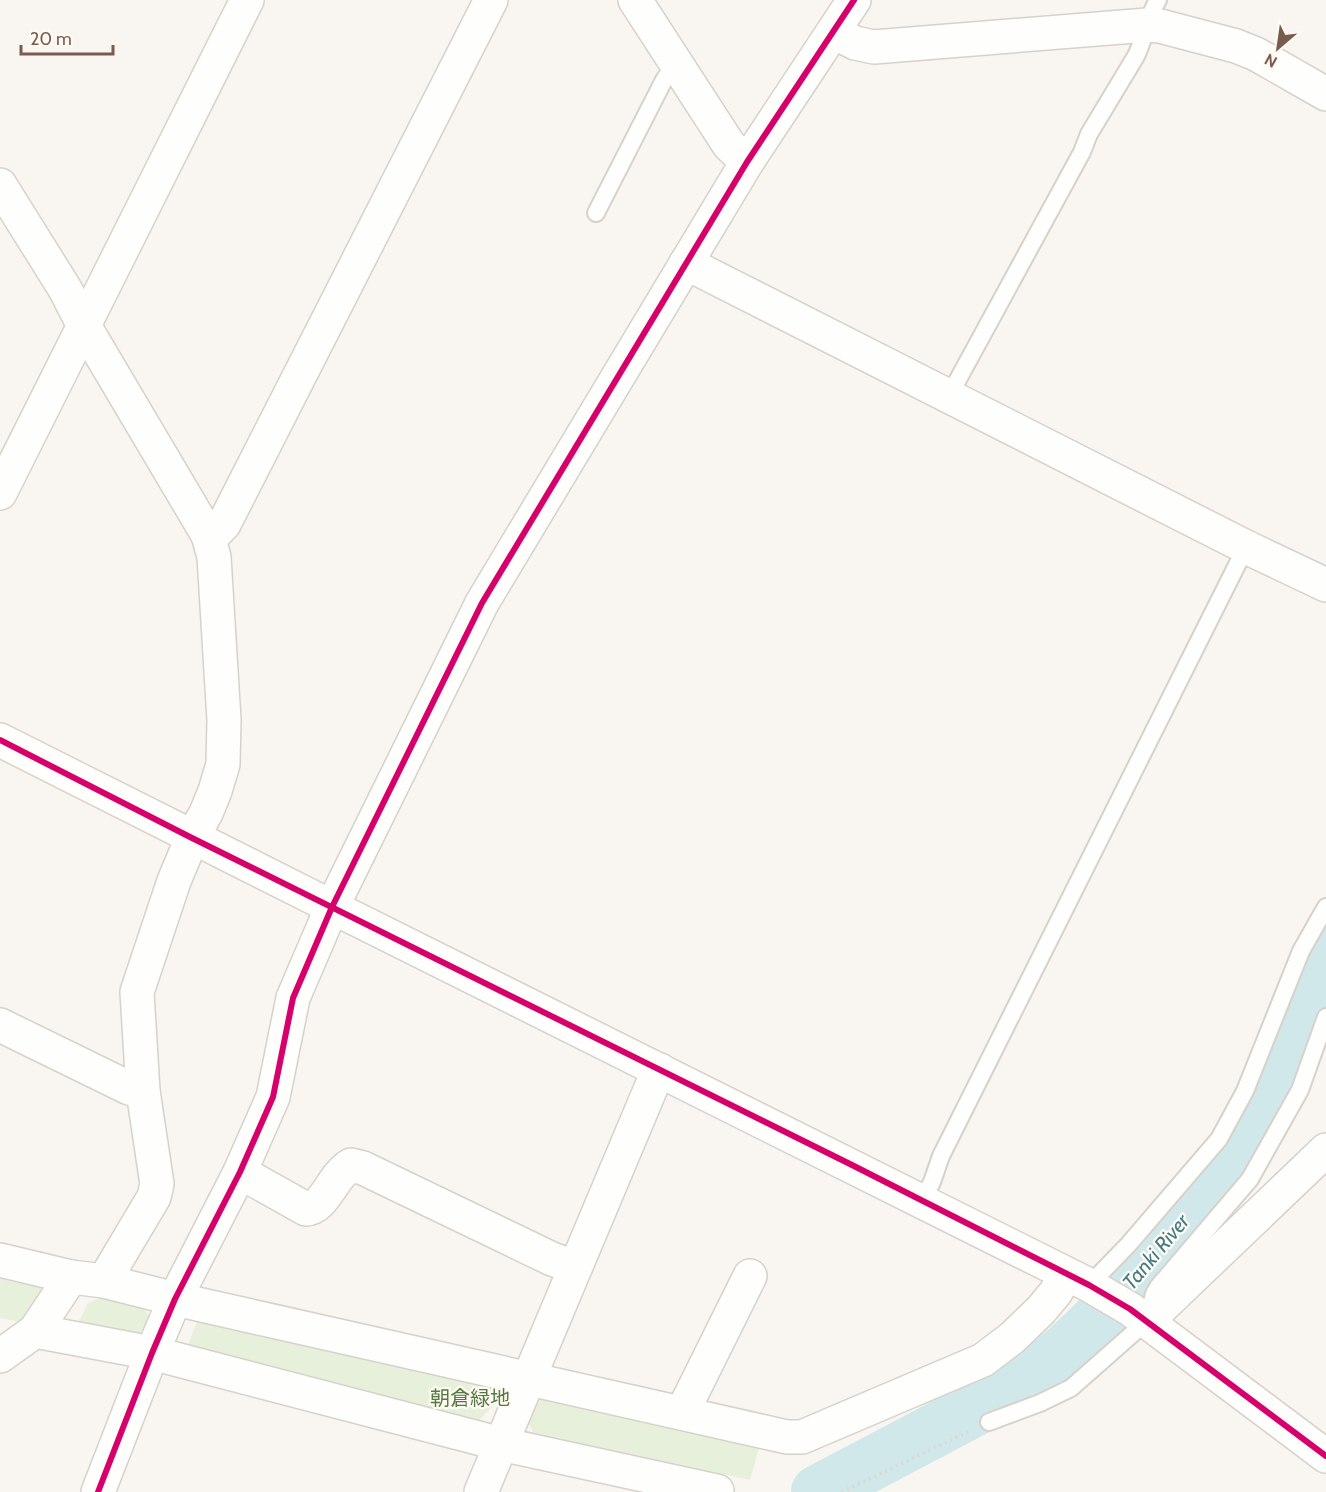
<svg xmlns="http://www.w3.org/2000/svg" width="1326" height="1492" font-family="Cabin,'Noto Sans JP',sans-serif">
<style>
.green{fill:#e7f0db}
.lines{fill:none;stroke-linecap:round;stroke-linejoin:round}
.river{stroke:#d0e8ea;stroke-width:54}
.lane-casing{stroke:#d7d1cb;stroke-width:20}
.street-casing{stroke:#d7d1cb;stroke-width:36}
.secondary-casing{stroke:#d9d2cb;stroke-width:36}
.path{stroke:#dcd5d0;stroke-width:4;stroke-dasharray:1.5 4.5;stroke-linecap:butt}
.lane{stroke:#fefefd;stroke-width:16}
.street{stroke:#fefefd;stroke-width:33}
.secondary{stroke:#fefefd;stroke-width:33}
.cycleway-casing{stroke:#fffaf3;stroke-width:10}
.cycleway{stroke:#d6006c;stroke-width:6}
.labels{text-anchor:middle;stroke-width:4.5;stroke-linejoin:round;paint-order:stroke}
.park-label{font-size:20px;fill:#537a41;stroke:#fffaf3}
.water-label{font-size:21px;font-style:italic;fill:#437c86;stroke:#fffaf3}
</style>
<rect width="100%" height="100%" fill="#f9f5f0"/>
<g class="green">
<path d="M 0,1268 L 48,1280 L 20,1322 L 0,1318 Z"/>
<path d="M 106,1296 L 140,1305 L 154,1321 L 150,1327 L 129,1338 L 77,1326 L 88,1303 Z"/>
<path d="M 199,1317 L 493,1383 L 500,1399 L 478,1421 L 186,1350 Z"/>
<path d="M 549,1396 L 760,1444 L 750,1480 L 533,1432 L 526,1418 L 532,1401 Z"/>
</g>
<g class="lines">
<path class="river" d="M 818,1492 L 1021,1385 C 1077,1347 1124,1293 1168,1242 C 1200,1204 1234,1166 1257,1121 C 1276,1082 1293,1040 1309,999 C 1314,984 1317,966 1326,952"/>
<defs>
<g id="lane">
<path d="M 596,213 L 664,80 L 669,73 L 679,67"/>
<path d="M 949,396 L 1082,152 L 1089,134 L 1136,56 C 1145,38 1147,17 1158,0"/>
<path d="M 922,1201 L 932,1182 L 941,1156 L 1246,547"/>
<path d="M 1089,1285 L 1128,1245 L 1219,1139 L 1245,1091 L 1301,951 L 1326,907"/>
<path d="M 1158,1306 L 1152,1302 L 1154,1294 L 1158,1287 L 1250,1179 L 1300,1090 L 1326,1017"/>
<path d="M 989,1422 L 1040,1403 L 1071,1388 L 1147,1321"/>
</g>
<g id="street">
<path d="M 635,0 L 729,145 L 747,162"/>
<path d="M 834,32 L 855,43 L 874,47 L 1147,25 L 1160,26 L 1236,46 L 1256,54 L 1326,94"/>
<path d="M 686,263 L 1246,547 L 1326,585"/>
<path d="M 83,324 L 208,535 L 214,557 L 224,720 L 223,764 L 215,791 L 206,813 L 192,838 L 174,881 L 137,992 L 143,1091 L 157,1184 L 154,1197 L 104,1281"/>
<path d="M 208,535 L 217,531 L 224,524 L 491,0"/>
<path d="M 332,907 L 1089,1285 L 1130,1309 L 1326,1456"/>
<path d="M 0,1025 L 129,1088 L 143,1091"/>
<path d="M 240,1172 L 306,1209 C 325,1208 332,1176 351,1165 L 363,1168 L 552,1259 L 575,1267"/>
<path d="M 0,1260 L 71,1277 L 104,1281 L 175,1299 L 787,1437 L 802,1437 L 983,1360 L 1012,1338 L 1041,1310 L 1056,1292 L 1066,1274"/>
<path d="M 1147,1321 L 1326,1150"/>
<path d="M 35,1331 L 152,1353 L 501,1444 L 717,1491"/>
<path d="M 0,1356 L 35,1331 L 71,1277"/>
<path d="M 682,1413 L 750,1276"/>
<path d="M 98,1492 L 152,1353 L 175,1299 L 240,1172 L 273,1097 L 293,998 L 332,907 L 482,603 L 747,162 L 854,0"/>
<path d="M 481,1492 L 653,1083 L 660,1070"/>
</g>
<g id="secondary">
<path d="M 0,185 L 65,289 L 83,324"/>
<path d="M 0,493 L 247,0"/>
<path d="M 0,740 L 332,907"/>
</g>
</defs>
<use href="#lane" class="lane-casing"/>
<use href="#street" class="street-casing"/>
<use href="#secondary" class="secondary-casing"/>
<path class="path" d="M 842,1492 L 968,1432"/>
<use href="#lane" class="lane"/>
<use href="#street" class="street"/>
<use href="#secondary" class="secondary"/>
<defs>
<g id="cycleway">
<path d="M 0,740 L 192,838 L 852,1165 L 1089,1285 L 1130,1309 L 1326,1456"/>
<path d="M 98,1492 L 152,1353 L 175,1299 L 240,1172 L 273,1097 L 293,998 L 332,907 L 482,603 L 747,162 L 854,0"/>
</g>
</defs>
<use href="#cycleway" class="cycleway-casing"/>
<use href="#cycleway" class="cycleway"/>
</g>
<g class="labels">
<g class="park-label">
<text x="470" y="1405">朝倉緑地</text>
</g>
<g class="water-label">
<text transform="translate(1156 1252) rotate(-50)" y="7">Tanki River</text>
</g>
</g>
<g transform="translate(1278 48) rotate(209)" stroke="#fffaf3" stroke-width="4.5" paint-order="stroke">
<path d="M0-4.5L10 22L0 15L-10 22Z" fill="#7a5c4d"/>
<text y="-9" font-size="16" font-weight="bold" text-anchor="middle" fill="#7a5c4d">N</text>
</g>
<path d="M21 45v9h92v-9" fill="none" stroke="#7a5c4d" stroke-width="3"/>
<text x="30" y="45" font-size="18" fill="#7a5c4d" stroke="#fffaf3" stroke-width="4.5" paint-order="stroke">20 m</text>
</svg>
